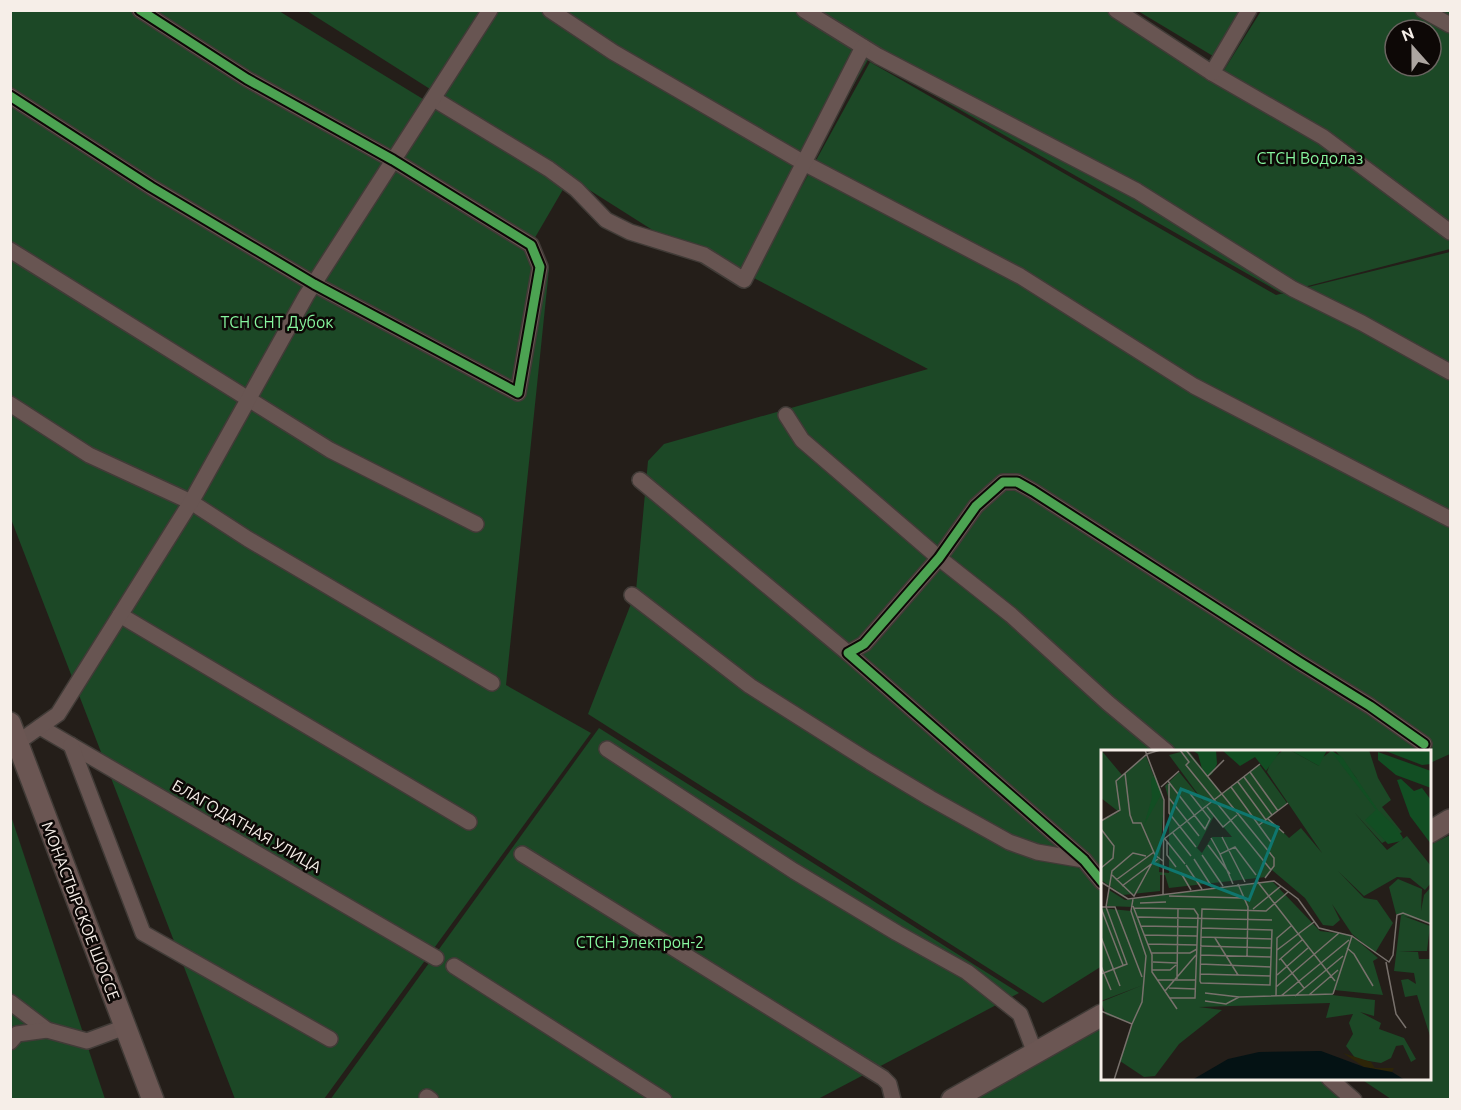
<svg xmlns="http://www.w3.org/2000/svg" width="1461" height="1110" font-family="Ubuntu,sans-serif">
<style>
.green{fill:#1c4826;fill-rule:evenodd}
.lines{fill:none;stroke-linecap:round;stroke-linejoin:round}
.minor-casing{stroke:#413b37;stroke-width:18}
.secondary-casing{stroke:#413b37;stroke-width:24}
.minor{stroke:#685552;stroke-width:15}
.secondary{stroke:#6b5653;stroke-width:21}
.cycleway-casing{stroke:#0d0806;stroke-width:13}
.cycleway{stroke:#4ca352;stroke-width:9}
.labels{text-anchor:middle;stroke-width:5;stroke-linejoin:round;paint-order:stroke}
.park-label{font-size:16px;fill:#87f69f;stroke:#0d0806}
.street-label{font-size:16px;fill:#f6eee8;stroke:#0d0806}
.inset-road{fill:none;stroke:#78716c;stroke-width:1.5}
.view{fill:#0f766e;fill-opacity:0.15;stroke:#0f766e;stroke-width:3}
.inset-edge{fill:none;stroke:#f6eee8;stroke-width:3}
</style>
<rect width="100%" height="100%" fill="#241e19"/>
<g class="green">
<path d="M 11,11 L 279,11 L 565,186 L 533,241 L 549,269 L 506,685 L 591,733 L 324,1099 L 235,1099 L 11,519 Z"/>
<path d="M 307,11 L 1128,11 L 1224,70 L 1261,11 L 1450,11 L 1450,249 L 1281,293 L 869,58 L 739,287 L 703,262 ZM 1395,30 L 1431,30 L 1431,66 L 1395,66 Z"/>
<path d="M 1138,11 L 1240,11 L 1213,56 Z"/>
<path d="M 870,62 L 1276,295 L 1450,252 L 1450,754 L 1430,763 L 1430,752 L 1102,752 L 1102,966 L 1043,1003 L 588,714 L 636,591 L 648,461 L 664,444 L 928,369 L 752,277 Z"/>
<path d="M 599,728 L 1019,993 L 818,1099 L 330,1100 Z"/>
<path d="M 11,816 L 105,1099 L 11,1099 Z"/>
<path d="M 1450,835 L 1450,1099 L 1391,1099 L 1361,1079 L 1430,1078 L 1430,845 Z"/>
<path d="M 1102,1025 L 1102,1078 L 1332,1079 L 1353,1100 L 972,1100 Z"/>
</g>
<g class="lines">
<defs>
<g id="minor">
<path d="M 550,10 L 613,52 L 804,163 L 1020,276 L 1194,386 L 1450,519"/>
<path d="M 804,10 L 878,56 L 1137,191 L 1293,289 L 1362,323 L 1450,372"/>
<path d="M 1116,10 L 1212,73 L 1323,137 L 1450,232"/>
<path d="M 1423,10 L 1450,25"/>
<path d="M 1212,73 L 1249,10"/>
<path d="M 10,96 L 151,187 L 314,284 L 518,393 L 540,267 L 531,245 L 393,160 L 247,79 L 140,10"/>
<path d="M 434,99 L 549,169 L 576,189 L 606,220 L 630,232 L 704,255 L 744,280 L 863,47"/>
<path d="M 10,250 L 330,450 L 476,524"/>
<path d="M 10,404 L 89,455 L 191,502 L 248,539 L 492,683"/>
<path d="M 786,415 L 802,440 L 939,558 L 1011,615 L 1108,703 L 1167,752"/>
<path d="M 640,480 L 848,653"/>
<path d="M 632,595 L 750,686 L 870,762 L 930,798 L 1009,842 L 1037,852 L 1084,860"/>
<path d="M 120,615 L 469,822"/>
<path d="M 40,727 L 436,958"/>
<path d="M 17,743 L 58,714 L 191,502 L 306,296 L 490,10"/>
<path d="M 71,745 L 143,933 L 330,1039"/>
<path d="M 607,749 L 794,871 L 897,933 L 967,972 L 1020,1014 L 1035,1053"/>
<path d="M 522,854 L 883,1078 L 889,1084 L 893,1100"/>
<path d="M 1102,882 L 1084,860 L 848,653 L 864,644 L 939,558 L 976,506 L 1003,482 L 1017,482 L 1033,491 L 1299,662 L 1370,706 L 1424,744"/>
<path d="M 454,966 L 664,1100"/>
<path d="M 10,1002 L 47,1030 L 87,1041 L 125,1027"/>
<path d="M 10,1042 L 17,1034 L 47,1030"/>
<path d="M 1329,1078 L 1354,1100"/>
<path d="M 427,1097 L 431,1100"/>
</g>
<g id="secondary">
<path d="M 10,723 L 153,1100"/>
<path d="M 1430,832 L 1450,820"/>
<path d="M 952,1100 L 1102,1015"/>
</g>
</defs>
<use href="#minor" class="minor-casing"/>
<use href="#secondary" class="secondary-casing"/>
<use href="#minor" class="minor"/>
<use href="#secondary" class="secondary"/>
<defs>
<g id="cycleway">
<path d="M 10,96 L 151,187 L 314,284 L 518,393 L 540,267 L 531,245 L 393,160 L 247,79 L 140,10"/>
<path d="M 1102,882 L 1084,860 L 848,653 L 864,644 L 939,558 L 976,506 L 1003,482 L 1017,482 L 1033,491 L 1299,662 L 1370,706 L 1424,744"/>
</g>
</defs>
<use href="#cycleway" class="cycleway-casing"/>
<use href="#cycleway" class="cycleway"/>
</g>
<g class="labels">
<g class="park-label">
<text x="1310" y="164">СТСН Водолаз</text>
<text x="277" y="328">ТСН СНТ Дубок</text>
<text x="640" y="948">СТСН Электрон-2</text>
</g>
<g class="street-label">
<text transform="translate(247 826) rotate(30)" y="6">БЛАГОДАТНАЯ УЛИЦА</text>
<text transform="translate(81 911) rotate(69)" y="6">МОНАСТЫРСКОЕ ШОССЕ</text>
</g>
</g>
<g transform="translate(1101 750)">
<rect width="330" height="330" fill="#241e19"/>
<path d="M 0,0 L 21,25 L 45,6 L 63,52 L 58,122 L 68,123 L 68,50 L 64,36 L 78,22 L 105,55 L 68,5 L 87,0 L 121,44 L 158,14 L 186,53 L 168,68 L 188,88 L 200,78 L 221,103 L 166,22 L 170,11 L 182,0 L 189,0 L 218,16 L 216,12 L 231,0 L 257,30 L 234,0 L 268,0 L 277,28 L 290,50 L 281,57 L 301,82 L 281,93 L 253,62 L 286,100 L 306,86 L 330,116 L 330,133 L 324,140 L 309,128 L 296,127 L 263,146 L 237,121 L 263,148 L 276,150 L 292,173 L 274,203 L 251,184 L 231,154 L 239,170 L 232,176 L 222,175 L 204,148 L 171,120 L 165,127 L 68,138 L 64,125 L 59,125 L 59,141 L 22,145 L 0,130 L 0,71 L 18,62 L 0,48 ZM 113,66 L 131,87 L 111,87 L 101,103 L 96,98 ZM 297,129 L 321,139 L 320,161 L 323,145 L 330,137 L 330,173 L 295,164 L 288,137 ZM 171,131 L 219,181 L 250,185 L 277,208 L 272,211 L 282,245 L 233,240 L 231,245 L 274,250 L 273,266 L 259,262 L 280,273 L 278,279 L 303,288 L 315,309 L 310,312 L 302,295 L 295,296 L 290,308 L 280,313 L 255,309 L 245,296 L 252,284 L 248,273 L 252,264 L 225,268 L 229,253 L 98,257 L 121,260 L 78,294 L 54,326 L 43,327 L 19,311 L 32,273 L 5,265 L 0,252 L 42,235 L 0,251 L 0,158 L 30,161 L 32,157 L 6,156 L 8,140 L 24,150 ZM 300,165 L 329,176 L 326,201 L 298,201 L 317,202 L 318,209 L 330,209 L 330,289 L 316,245 L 304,247 L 300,230 L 307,229 L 315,234 L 313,223 L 293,221 Z" fill="#1c4826" fill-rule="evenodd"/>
<path d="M 91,0 L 115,0 L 116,14 L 111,24 L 107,26 L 101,19 L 97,4 ZM 121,0 L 180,0 L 165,21 L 154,7 L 139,16 ZM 189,0 L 226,0 L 218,16 ZM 229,0 L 241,7 L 277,60 L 295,77 L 302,88 L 300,91 L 287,94 L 264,70 L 275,60 ZM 282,0 L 330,0 L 330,14 L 321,15 ZM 277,2 L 330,21 L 330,38 L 295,25 L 277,10 ZM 54,25 L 61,43 L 43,75 L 51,48 L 50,29 ZM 300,29 L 313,41 L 321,38 L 330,50 L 330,94 L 309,66 L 296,30 Z" fill="#124e23"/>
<path d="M 242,303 L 270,312 L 274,318 L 293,318 L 291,322 L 263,317 Z" fill="#2d2508"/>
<path d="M 220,301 L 263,317 L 291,322 L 304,330 L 91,330 L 127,309 L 158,302 Z" fill="#041214"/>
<path class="inset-road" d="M 44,0 L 63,50 L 62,144M 79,0 L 88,12 L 85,15 L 170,120M 85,0 L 173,108 L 173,116 L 164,128M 149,22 L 177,61M 24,23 L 29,65 L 32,73 L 40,73 L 54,105 L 62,111M 106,27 L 123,10M 143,27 L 171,65M 67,31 L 104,79 L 109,69 L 87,41M 137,32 L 165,70M 68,34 L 68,63 L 95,97M 60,37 L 78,21M 130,37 L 170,92M 68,48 L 98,86M 106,57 L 122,77 L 136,65M 167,69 L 183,83M 0,71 L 19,60 L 15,31 L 46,4 L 59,0M 158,75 L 187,53M 0,79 L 13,96 L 12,108 L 0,118M 72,83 L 90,106M 121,87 L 144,132M 110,88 L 119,104M 63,89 L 159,14M 64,89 L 84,114M 66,91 L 66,105 L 75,117M 107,95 L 129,124M 101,105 L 122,136M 93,109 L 111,137M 85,115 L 101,139M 80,123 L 90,140M 11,125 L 33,146 L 51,113M 15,130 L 53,102M 156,131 L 234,231M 0,132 L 27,149 L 173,131 L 197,149 L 218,178 L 251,186 L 232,244M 132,134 L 119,104 L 134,97 L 155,125M 137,134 L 147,157 L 146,207M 21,136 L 57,109M 68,146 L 142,148M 39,153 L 65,152M 32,156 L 51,205 L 51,222 L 76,259M 0,157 L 14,157 L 41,227M 0,158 L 22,215M 33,158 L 93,159 L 97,165 L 94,248 L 69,248M 152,159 L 180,136M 37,167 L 171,170M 40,176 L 96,177M 100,178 L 171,180 L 169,235 L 100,233 L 99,231 L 100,187 L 101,159 L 165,161 L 187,142M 43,185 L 96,186M 251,186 L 288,212 L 292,205 L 296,165 L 302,163 L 330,174M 0,187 L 19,236M 100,187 L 171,189M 114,188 L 137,225M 47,194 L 96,195M 99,196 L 171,198M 246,198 L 253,204 L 272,236M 176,200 L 213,172M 50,203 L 89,203 L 96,199M 99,205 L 170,207M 180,209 L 203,238M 178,210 L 201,190M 52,212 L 76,213M 285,212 L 295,264 L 305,278M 99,214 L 170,217M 0,216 L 10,240M 51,220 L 69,220 L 75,215M 0,224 L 26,214 L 5,157 L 11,121 L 32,103 L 45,106M 99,224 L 170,226M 176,225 L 207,198M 76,229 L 77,158M 57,230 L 95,230M 175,237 L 238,183M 68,238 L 95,239M 64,241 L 95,205M 104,243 L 138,247M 208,245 L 237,220M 175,246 L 176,188 L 190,176M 180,246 L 248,190M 194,246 L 242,206M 104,251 L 125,254 L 138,247 L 232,244M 0,261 L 31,274 L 41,252 L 45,206 L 30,161 L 32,149M 13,330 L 31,274"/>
<path class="view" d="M 80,39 L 177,77 L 148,150 L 52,113 Z"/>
<rect width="330" height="330" class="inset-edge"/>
</g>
<rect width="1461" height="1110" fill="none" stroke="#f6eee8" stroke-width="24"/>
<g transform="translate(1413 48) rotate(339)"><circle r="28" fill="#0d0806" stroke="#6a6460" stroke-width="1.5"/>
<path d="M0-4.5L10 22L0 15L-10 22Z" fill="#aca5a0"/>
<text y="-9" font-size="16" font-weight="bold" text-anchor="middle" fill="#f6eee8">N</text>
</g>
</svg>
